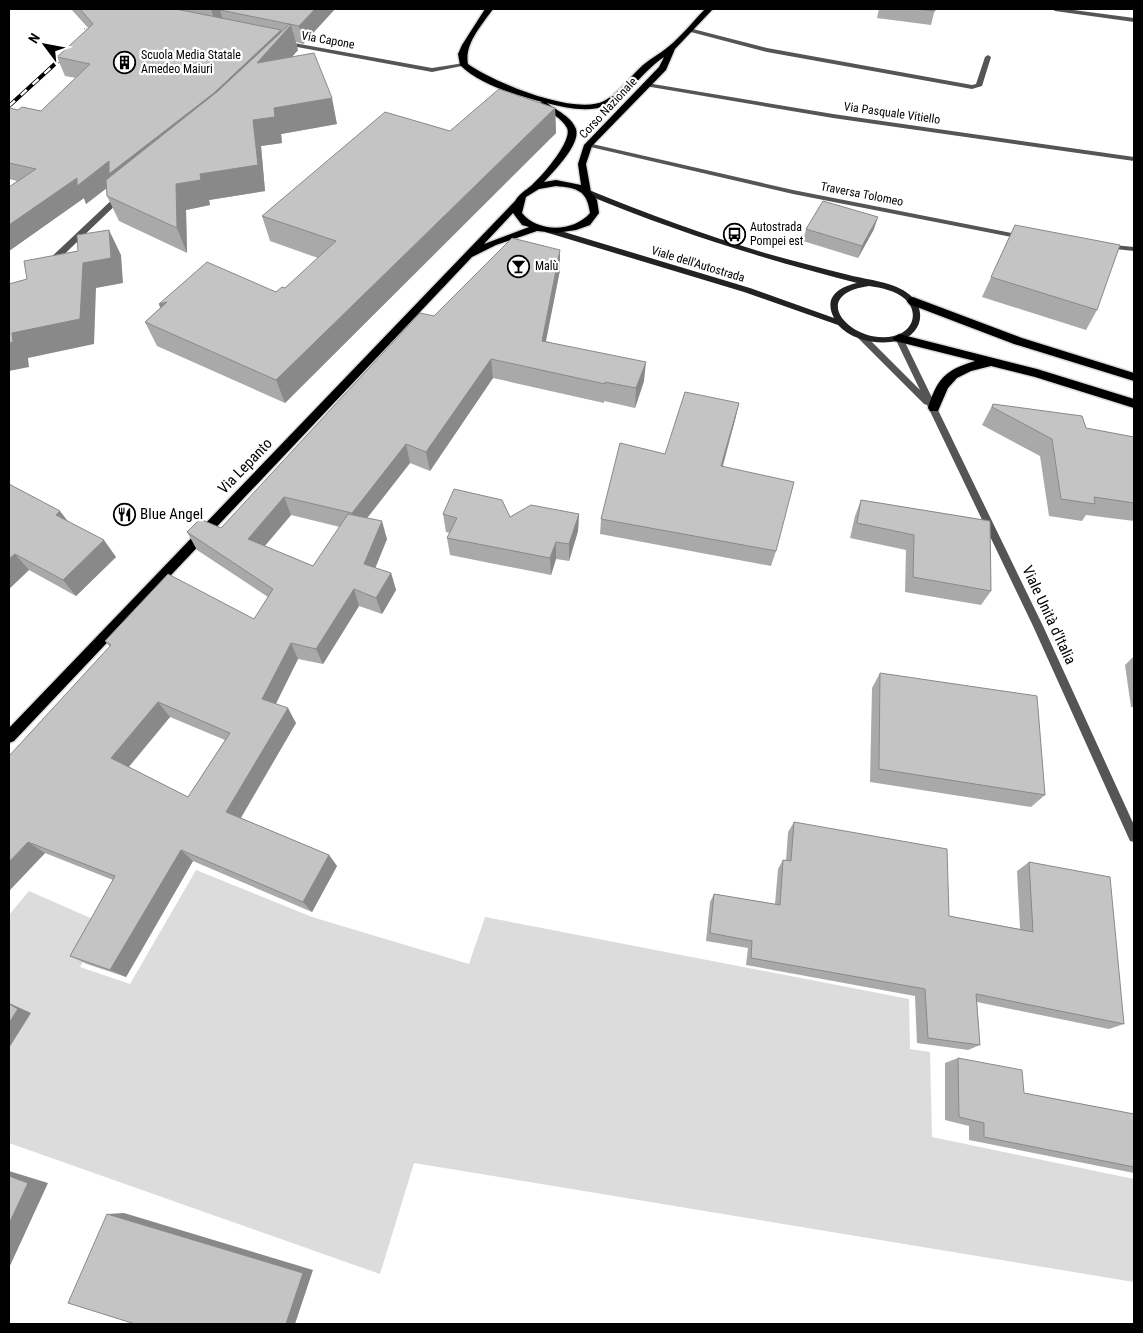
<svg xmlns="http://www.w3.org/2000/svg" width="1143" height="1333" font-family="'Roboto Condensed',sans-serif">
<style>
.green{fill:#dcdcdc}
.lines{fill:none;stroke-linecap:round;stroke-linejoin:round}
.primary-casing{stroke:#dbdbdb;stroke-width:3}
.motorway-casing{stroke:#dbdbdb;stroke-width:3}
.service{fill:#555;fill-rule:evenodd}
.minor{fill:#555;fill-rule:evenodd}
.tertiary{fill:#555;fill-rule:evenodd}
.secondary{fill:#222;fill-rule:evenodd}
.primary{fill:#000;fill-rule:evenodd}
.motorway{fill:#000;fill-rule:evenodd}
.rail-casing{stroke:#000;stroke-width:4}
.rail{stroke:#fff;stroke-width:2.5;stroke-dasharray:8;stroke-linecap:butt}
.path-bridge{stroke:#777;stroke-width:2;stroke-dasharray:0.5 2;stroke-linecap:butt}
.wall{fill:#a9a9a9;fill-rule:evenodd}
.shaded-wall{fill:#898989}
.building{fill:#c4c4c4;stroke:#898989;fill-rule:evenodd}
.labels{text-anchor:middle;stroke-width:4.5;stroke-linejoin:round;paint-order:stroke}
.far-street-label{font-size:12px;fill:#000;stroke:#fff}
.far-poi-label{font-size:12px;fill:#000;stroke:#fff;text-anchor:start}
.street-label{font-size:15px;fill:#000;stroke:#fff}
.poi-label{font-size:15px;fill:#000;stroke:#fff;text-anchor:start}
</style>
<rect width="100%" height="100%" fill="#fff"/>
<path class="green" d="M 196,870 L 312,917 L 469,964 L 485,917 L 909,999 L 910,1049 L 930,1052 L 932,1137 L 1134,1179 L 1134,1282 L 414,1163 L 380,1274 L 9,1143 L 9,915 L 29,891 L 104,924 L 80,967 L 130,984 Z"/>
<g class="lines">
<defs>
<path id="primary" d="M 485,9 L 493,9 C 482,25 464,44 468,64 C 493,82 575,116 604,101 C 620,93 630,76 643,65 C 651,58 660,54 668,47 C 682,36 693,21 705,9 L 713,9 L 675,49 L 666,70 L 592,146 L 586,164 L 591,192 L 597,200 L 599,213 L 590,225 L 576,230 L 556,233 L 537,231 L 496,245 L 472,257 L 14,741 L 9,743 L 9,728 L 515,201 C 520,193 525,191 532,185 C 542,176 573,141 567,128 C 562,118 549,112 540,106 L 539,104 L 542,102 C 516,95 480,85 460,65 L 458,54 L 462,45 ZM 664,57 L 659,67 L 584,145 L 578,164 L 581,185 L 556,180 L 544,182 C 553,172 581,144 576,129 C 572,117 556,110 547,103 C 565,108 590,113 608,105 C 627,97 645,69 664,57 ZM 556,186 C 577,188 587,190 590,213 C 574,232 538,233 522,213 L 526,197 L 539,189 ZM 513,213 L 522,225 L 529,227 L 484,244 Z"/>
<g id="motorway">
<path d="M 913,297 L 1022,338 L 1134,373 L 1134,381 L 1014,344 L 909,304 L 907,301 L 909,298 Z"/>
<path d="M 899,334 L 1037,369 L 1134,399 L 1134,408 L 1035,377 L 991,366 L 971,371 L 957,378 L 948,388 L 938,411 L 930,411 L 928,408 C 937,379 945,370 975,361 L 895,341 L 893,338 Z"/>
</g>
</defs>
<use href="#primary" class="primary-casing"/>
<use href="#motorway" class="motorway-casing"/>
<path class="service" d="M 689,28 L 767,48 L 972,85 L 976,84 L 985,57 L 988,55 L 991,57 L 982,86 L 972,89 L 767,52 L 687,31 L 687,29 Z"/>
<g class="minor">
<path d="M 1052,9 L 1066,9 L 1134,18 L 1134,22 L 1055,11 Z"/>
<path d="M 283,41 L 432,68 L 464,63 L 467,65 L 432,72 L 281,44 L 280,43 Z"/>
<path d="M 588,143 L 793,190 L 1022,235 L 1026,237 L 1022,239 L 793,194 L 586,146 L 585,145 Z"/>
<path d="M 117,195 L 124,197 L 52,266 L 46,266 L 46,262 Z"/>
<path d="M 1103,244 L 1134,247 L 1134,251 L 1106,248 L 1102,246 Z"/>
</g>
<g class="tertiary">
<path d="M 647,83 L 833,114 L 1134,157 L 1134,161 L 833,118 L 645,86 L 644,85 Z"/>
<path d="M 861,333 L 864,334 L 920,390 L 895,338 L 899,335 L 903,338 L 1043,626 L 1134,825 L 1134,842 L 1130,841 L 1033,626 L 927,405 L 924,404 L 858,338 L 857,336 Z"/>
</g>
<path class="secondary" d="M 585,190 L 589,190 C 647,214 705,235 765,253 C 793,261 821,268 849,275 C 868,280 895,282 910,295 C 928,311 921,335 898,341 C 878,345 853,341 838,325 L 744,292 L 545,232 L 545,228 L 551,228 L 750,288 L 834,318 C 823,297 839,287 857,283 C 764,259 673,231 585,194 ZM 869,286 C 881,288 895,290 905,299 C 920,313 912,332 894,336 C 853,346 805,295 869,286 Z"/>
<use href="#primary" class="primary"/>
<use href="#motorway" class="motorway"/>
<defs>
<path id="rail" d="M 9,106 L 68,52"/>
</defs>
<use href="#rail" class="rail-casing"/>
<use href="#rail" class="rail"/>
<path class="path-bridge" d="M 84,29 L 91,30"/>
</g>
<g class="wall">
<path d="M 71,9 L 335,9 L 303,44 L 296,42 L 298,50 L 292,57 L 337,124 L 281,134 L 282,143 L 261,146 L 265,191 L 209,200 L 210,205 L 186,210 L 187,253 L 119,221 L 107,196 L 107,188 L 86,204 L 84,198 L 9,251 L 9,187 L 17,181 L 9,179 L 9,108 L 18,110 L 41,111 L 76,78 L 65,76 L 57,57 L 89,29 Z"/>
<path d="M 879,9 L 935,9 L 931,25 L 877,18 Z"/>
<path d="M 555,108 L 556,133 L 285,403 L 157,346 L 145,322 L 160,308 L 159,304 L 276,292 L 285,288 L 318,258 L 270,241 L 262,216 L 450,131 Z"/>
<path d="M 1015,225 L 1097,310 L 1086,330 L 982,297 Z"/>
<path d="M 806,229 L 874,229 L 858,258 L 803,241 Z"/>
<path d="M 560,270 L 546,341 L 644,381 L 635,408 L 604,401 L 604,403 L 493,378 L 430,471 L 410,463 L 367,518 L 387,539 L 375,568 L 391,573 L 396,590 L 382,614 L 359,606 L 323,664 L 298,659 L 276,704 L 296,723 L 241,818 L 329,855 L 337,866 L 312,912 L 193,861 L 126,977 L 87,964 L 70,956 L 113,880 L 45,853 L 9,891 L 110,647 L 105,641 L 254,619 L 268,597 L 197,550 L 187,532 L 221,528 L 434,316 ZM 291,515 L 340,527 L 313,566 L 265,546 ZM 170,717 L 225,740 L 188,797 L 129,767 Z"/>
<path d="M 739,403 L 735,420 L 723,466 L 776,551 L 771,566 L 600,534 L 601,519 L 665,454 Z"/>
<path d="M 993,404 L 1086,428 L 1134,437 L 1134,521 L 1086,515 L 1082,521 L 1049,516 L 1040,456 L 982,425 Z"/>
<path d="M 9,484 L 67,521 L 116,557 L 76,596 L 29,570 L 9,589 Z"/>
<path d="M 861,500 L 990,521 L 991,591 L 981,605 L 905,592 L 906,550 L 850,538 L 855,516 Z"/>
<path d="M 443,514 L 510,517 L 579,514 L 578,531 L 569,561 L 556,559 L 551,575 L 450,555 L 447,538 L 450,533 L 446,532 Z"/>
<path d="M 1134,656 L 1134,707 L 1131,707 L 1125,665 Z"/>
<path d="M 880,673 L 1045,795 L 1031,807 L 870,782 L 872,688 Z"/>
<path d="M 794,822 L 949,916 L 1020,929 L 1017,871 L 1029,862 L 1124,1024 L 1109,1029 L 977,1002 L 980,1045 L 968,1050 L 917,1043 L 915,996 L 746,965 L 748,948 L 706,941 L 710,902 L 714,894 L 775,904 L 778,869 L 783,860 L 786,861 L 788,832 Z"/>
<path d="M 958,1058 L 1024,1093 L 1134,1114 L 1134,1173 L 969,1140 L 969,1126 L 945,1120 L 945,1063 Z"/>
</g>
<g class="shaded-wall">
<path d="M 211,9 L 235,9 L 220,10 L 223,20 L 216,26 Z"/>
<path d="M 315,9 L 335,9 L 303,44 L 299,26 Z"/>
<path d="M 291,25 L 298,50 L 264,88 L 113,183 L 86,204 L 84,198 L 9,251 L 9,225 L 281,30 L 282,35 Z"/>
<path d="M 332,98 L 337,124 L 281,134 L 282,143 L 261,146 L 265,191 L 209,200 L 210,205 L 186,210 L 187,253 L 177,228 L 176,184 L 200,174 L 253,120 L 274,108 Z"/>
<path d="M 555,108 L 556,133 L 285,403 L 276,380 Z"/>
<path d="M 878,217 L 874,229 L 858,258 L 862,246 Z"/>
<path d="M 109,230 L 121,255 L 123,283 L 96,288 L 94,344 L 28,358 L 29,367 L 9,371 L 9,343 L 12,333 L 83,263 Z"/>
<path d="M 560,250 L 560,270 L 542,360 L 542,341 Z"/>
<path d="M 167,302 L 170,328 L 159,304 Z"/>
<path d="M 491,359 L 493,378 L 430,471 L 426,452 Z"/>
<path d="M 646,362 L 644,381 L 635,408 L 636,388 Z"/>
<path d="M 739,403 L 735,420 L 718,482 L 721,466 Z"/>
<path d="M 406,444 L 410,463 L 357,531 L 352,513 Z"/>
<path d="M 284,497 L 291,515 L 256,556 L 248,539 Z"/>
<path d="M 60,511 L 73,528 L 56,515 Z"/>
<path d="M 579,514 L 578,531 L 569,561 L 569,544 Z"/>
<path d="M 382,521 L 387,539 L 370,581 L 364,564 Z"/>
<path d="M 104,540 L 116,557 L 76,596 L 63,580 Z"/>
<path d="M 556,542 L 556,559 L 551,575 L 550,558 Z"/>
<path d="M 15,554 L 29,570 L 9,589 L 9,559 Z"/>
<path d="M 391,573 L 396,590 L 382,614 L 376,598 Z"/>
<path d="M 354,589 L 359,606 L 323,664 L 316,649 Z"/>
<path d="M 291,643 L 298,659 L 271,713 L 262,699 Z"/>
<path d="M 158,702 L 170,717 L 125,771 L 111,758 Z"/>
<path d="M 288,708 L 296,723 L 237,824 L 226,812 Z"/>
<path d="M 28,842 L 45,853 L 9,891 L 9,862 Z"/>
<path d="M 181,850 L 193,861 L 126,977 L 110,970 Z"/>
<path d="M 329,855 L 337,866 L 312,912 L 303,902 Z"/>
<path d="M 9,1003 L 31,1013 L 9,1048 Z"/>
<path d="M 9,1171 L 48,1183 L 9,1268 Z"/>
<path d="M 124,1213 L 313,1270 L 295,1324 L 286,1324 L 107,1214 Z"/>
</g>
<g class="building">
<path d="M 80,9 L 176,9 L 281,30 L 214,93 L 109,174 L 109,161 L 77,186 L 77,178 L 9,225 L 9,187 L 36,169 L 9,163 L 9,108 L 18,110 L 22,107 L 41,111 L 90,64 L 57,57 L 93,24 Z"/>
<path d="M 222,9 L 315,9 L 299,26 L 220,10 Z"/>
<path d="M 917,9 L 935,9 L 935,11 Z"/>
<path d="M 290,24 L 291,25 L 257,63 L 314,53 L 332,98 L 274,108 L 275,117 L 253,120 L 258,165 L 200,174 L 201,180 L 176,184 L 177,228 L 107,196 L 106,180 L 218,91 Z"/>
<path d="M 499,89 L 555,108 L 276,380 L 145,322 L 167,302 L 159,304 L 207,262 L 276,292 L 282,287 L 285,288 L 336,241 L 262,216 L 385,112 L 450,131 Z"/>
<path d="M 823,201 L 878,217 L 862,246 L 806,229 Z"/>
<path d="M 1015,225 L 1120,245 L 1097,310 L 991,277 Z"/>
<path d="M 109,230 L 111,258 L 83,263 L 80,319 L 12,333 L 13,342 L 9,343 L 9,284 L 27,279 L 24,261 L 78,251 L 77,235 Z"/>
<path d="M 512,238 L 560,250 L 542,341 L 646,362 L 636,388 L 605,382 L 605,384 L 491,359 L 426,452 L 406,444 L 352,513 L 284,497 L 248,539 L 313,566 L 348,514 L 382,521 L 364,564 L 391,573 L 376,598 L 354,589 L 316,649 L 291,643 L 262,699 L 288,708 L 226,812 L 329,855 L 303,902 L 181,850 L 110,970 L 70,956 L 115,876 L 28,842 L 9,862 L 9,756 L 111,645 L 105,641 L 168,574 L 254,619 L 273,589 L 187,532 L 200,519 L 221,528 L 420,313 L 434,316 ZM 158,702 L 230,733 L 188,797 L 111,758 Z"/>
<path d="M 685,392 L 739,403 L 721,466 L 794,482 L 776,551 L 601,519 L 620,443 L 665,454 Z"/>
<path d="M 993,404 L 1082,416 L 1086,428 L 1134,437 L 1134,503 L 1094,497 L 1095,504 L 1061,499 L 1052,439 L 992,407 Z"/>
<path d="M 9,484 L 60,511 L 56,515 L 104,540 L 63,580 L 15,554 L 9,559 Z"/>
<path d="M 454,489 L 502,500 L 510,517 L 531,505 L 579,514 L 569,544 L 556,542 L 550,558 L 447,538 L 457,518 L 443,514 Z"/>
<path d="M 861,500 L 990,521 L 991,591 L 913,577 L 914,535 L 857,523 Z"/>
<path d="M 880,673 L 1037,696 L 1045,795 L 879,769 Z"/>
<path d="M 794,822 L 947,849 L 949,916 L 1033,932 L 1029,862 L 1110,877 L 1124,1024 L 976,994 L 980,1045 L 928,1038 L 925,989 L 751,958 L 752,941 L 710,933 L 714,894 L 780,905 L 783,860 L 791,861 Z"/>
<path d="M 9,1004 L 18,1009 L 9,1023 Z"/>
<path d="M 958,1058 L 1022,1070 L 1024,1093 L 1134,1114 L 1134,1167 L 984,1137 L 984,1123 L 959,1117 Z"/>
<path d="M 9,1176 L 28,1183 L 9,1224 Z"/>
<path d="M 107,1214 L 303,1273 L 286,1324 L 135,1324 L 68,1303 Z"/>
</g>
<defs>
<symbol id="building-ring" viewBox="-11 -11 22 22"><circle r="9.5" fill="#fff" stroke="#000" stroke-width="1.5"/><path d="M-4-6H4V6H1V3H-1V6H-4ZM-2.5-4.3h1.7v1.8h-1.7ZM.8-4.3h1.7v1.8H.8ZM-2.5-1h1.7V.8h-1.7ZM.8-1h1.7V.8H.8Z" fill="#000"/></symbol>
<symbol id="bus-ring" viewBox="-11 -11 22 22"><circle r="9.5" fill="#fff" stroke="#000" stroke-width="1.5"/><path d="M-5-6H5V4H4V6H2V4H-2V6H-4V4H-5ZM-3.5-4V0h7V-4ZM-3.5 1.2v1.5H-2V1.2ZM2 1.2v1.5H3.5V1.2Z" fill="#000"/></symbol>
<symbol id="bar-ring" viewBox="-11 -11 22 22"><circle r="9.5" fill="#fff" stroke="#000" stroke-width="1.5"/><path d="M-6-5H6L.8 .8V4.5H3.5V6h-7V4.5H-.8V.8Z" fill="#000"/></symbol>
<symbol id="restaurant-ring" viewBox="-11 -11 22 22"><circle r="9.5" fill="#fff" stroke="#000" stroke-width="1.5"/><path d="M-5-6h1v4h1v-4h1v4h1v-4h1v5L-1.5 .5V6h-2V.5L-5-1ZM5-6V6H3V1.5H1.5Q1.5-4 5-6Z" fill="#000"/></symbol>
</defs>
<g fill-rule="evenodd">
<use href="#building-ring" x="112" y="50" width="25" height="25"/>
<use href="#bus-ring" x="722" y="222" width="25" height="25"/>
<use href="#bar-ring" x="506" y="254" width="25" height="25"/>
<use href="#restaurant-ring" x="112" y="502" width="25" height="25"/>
</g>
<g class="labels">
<g class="far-street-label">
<text transform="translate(328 40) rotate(10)" y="4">Via Capone</text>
<text transform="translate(608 108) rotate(-47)" y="4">Corso Nazionale</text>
<text transform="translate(892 113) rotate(8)" y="4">Via Pasquale Vitiello</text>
<text transform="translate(862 194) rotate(11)" y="4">Traversa Tolomeo</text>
<text transform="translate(698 264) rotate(17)" y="4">Viale dell'Autostrada</text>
</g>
<g class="far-poi-label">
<text x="141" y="59">Scuola Media Statale<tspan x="141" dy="14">Amedeo Maiuri</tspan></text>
<text x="750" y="231">Autostrada<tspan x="750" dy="14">Pompei est</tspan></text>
<text x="535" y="270">Malù</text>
</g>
<g class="street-label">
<text transform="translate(245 466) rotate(-46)" y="5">Via Lepanto</text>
<text transform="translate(1049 615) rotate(65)" y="5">Viale Unità d'Italia</text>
</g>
<g class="poi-label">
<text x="140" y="519">Blue Angel</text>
</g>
</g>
<rect width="1143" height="1333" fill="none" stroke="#000000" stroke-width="20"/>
<g transform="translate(45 45) rotate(302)" stroke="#ffffff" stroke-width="4" paint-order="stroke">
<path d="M0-4L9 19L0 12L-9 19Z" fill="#000000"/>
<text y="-8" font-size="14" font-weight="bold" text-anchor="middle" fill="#000000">N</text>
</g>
</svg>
